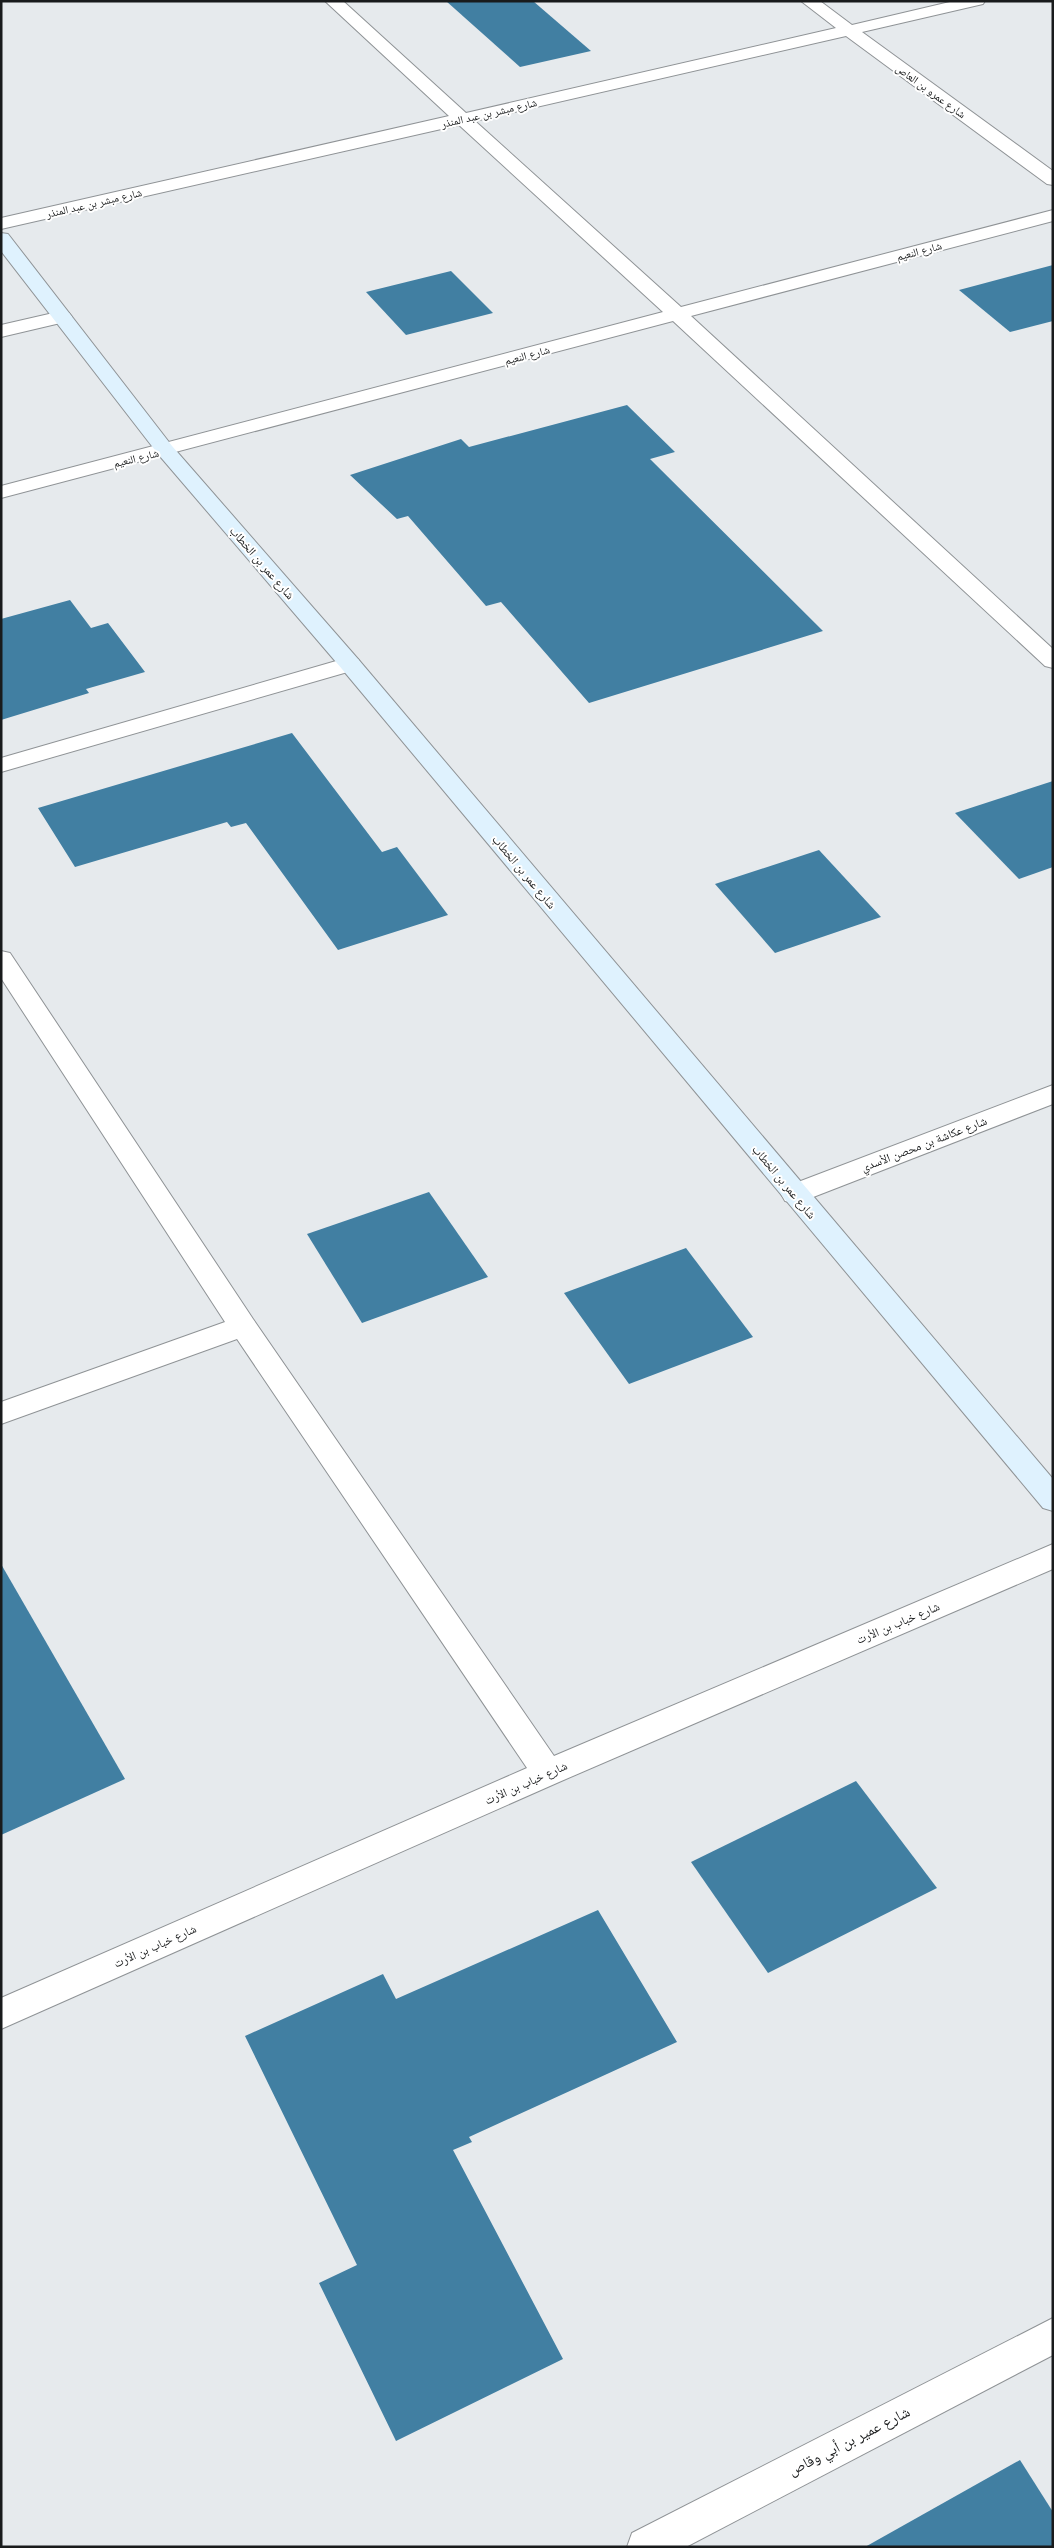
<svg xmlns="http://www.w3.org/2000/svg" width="1054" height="2548" font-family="Montserrat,'Noto Naskh Arabic',sans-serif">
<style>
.building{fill:#417fa2}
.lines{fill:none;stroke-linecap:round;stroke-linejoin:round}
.street-casing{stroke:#8f9396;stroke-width:2}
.secondary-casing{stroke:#8f9396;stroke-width:2}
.street{fill:#fff;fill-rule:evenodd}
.secondary{fill:#dff2fe;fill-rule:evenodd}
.labels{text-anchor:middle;stroke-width:4;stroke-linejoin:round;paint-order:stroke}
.far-street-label{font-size:11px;fill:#191b1c;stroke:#fff}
.street-label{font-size:12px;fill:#191b1c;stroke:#fff}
.near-street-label{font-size:15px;fill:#191b1c;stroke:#fff}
</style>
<rect width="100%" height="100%" fill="#e6eaed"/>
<g class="building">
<path d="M 446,1 L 533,1 L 591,51 L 520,67 Z"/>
<path d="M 1053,265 L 1053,321 L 1010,332 L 959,290 Z"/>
<path d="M 451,271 L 493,313 L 406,335 L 366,292 Z"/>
<path d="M 627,405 L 675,452 L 650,459 L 823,631 L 589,703 L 501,602 L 486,606 L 408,516 L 397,519 L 350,475 L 461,439 L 469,447 Z"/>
<path d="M 70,600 L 91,628 L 108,623 L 145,672 L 86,689 L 89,693 L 1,720 L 1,619 Z"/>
<path d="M 292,733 L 382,852 L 397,847 L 448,915 L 338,950 L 246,823 L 231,827 L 227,822 L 75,867 L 38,808 Z"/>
<path d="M 1053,781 L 1053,867 L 1019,879 L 955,813 Z"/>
<path d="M 819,850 L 881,917 L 775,953 L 715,884 Z"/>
<path d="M 429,1192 L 488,1277 L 362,1323 L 307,1234 Z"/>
<path d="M 686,1248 L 753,1337 L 629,1384 L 564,1293 Z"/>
<path d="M 1,1564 L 125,1779 L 1,1835 Z"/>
<path d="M 856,1781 L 937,1888 L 768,1973 L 691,1862 Z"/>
<path d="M 598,1910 L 677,2042 L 469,2137 L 472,2142 L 453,2150 L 563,2359 L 396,2441 L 319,2283 L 357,2265 L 245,2036 L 383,1974 L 396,1999 Z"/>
<path d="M 1020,2460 L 1053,2512 L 1053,2547 L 865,2547 Z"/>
</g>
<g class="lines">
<defs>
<g id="street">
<path d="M 325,1 L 343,1 L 466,113 L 836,28 L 801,1 L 820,1 L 852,25 L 954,1 L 985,1 L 983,4 L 862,32 L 1053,171 L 1053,185 L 1047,184 L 846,36 L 475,121 L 681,307 L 1053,210 L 1053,221 L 691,316 L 1053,649 L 1053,668 L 1045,666 L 673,321 L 1,498 L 1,486 L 663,312 L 459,125 L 1,229 L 1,218 L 449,116 Z"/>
<path d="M 62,311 L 69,313 L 72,317 L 69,321 L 1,337 L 1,325 Z"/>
<path d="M 350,657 L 358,659 L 361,664 L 358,669 L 1,772 L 1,758 Z"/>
<path d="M 1,951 L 10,953 L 253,1319 L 554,1756 L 1053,1544 L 1053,1569 L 559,1782 L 1,2029 L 1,1998 L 527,1768 L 237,1339 L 1,1424 L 1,1402 L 225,1322 L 1,978 Z"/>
<path d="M 1053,1085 L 1053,1104 L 803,1201 L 794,1203 L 785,1201 L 781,1194 L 785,1187 Z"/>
<path d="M 1053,2318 L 1053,2355 L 686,2547 L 627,2547 L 632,2533 Z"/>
</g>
<path id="secondary" d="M 1,233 L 8,234 L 172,446 L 358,659 L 1053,1479 L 1053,1511 L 1043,1508 L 342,669 L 158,454 L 1,251 Z"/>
</defs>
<use href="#street" class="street-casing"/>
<use href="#secondary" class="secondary-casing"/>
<use href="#street" class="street"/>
<use href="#secondary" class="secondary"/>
</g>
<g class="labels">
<g class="far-street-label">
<text transform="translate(931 91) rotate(36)" y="4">شارع عمرو بن العاص</text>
<text transform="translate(489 113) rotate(-13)" y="4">شارع مبشر بن عبد المنذر</text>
<text transform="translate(94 203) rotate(-13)" y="4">شارع مبشر بن عبد المنذر</text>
<text transform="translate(919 251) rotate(-15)" y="4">شارع النعيم</text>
<text transform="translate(527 355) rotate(-15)" y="4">شارع النعيم</text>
<text transform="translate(136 458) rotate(-14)" y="4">شارع النعيم</text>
</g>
<g class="street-label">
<text transform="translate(262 563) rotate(49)" y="4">شارع عمر بن الخطاب</text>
<text transform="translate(524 872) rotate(50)" y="4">شارع عمر بن الخطاب</text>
<text transform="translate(924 1144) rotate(-21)" y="4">شارع عكاشة بن محصن الأسدي</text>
<text transform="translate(784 1182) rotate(50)" y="4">شارع عمر بن الخطاب</text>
<text transform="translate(898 1623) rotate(-23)" y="4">شارع خباب بن الأرت</text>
<text transform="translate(526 1783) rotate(-24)" y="4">شارع خباب بن الأرت</text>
<text transform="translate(155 1946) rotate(-24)" y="4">شارع خباب بن الأرت</text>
</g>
<g class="near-street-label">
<text transform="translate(849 2441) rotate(-27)" y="5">شارع عمير بن أبي وقاص</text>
</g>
</g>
<rect width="1054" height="2548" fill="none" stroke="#191b1c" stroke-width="5"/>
</svg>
